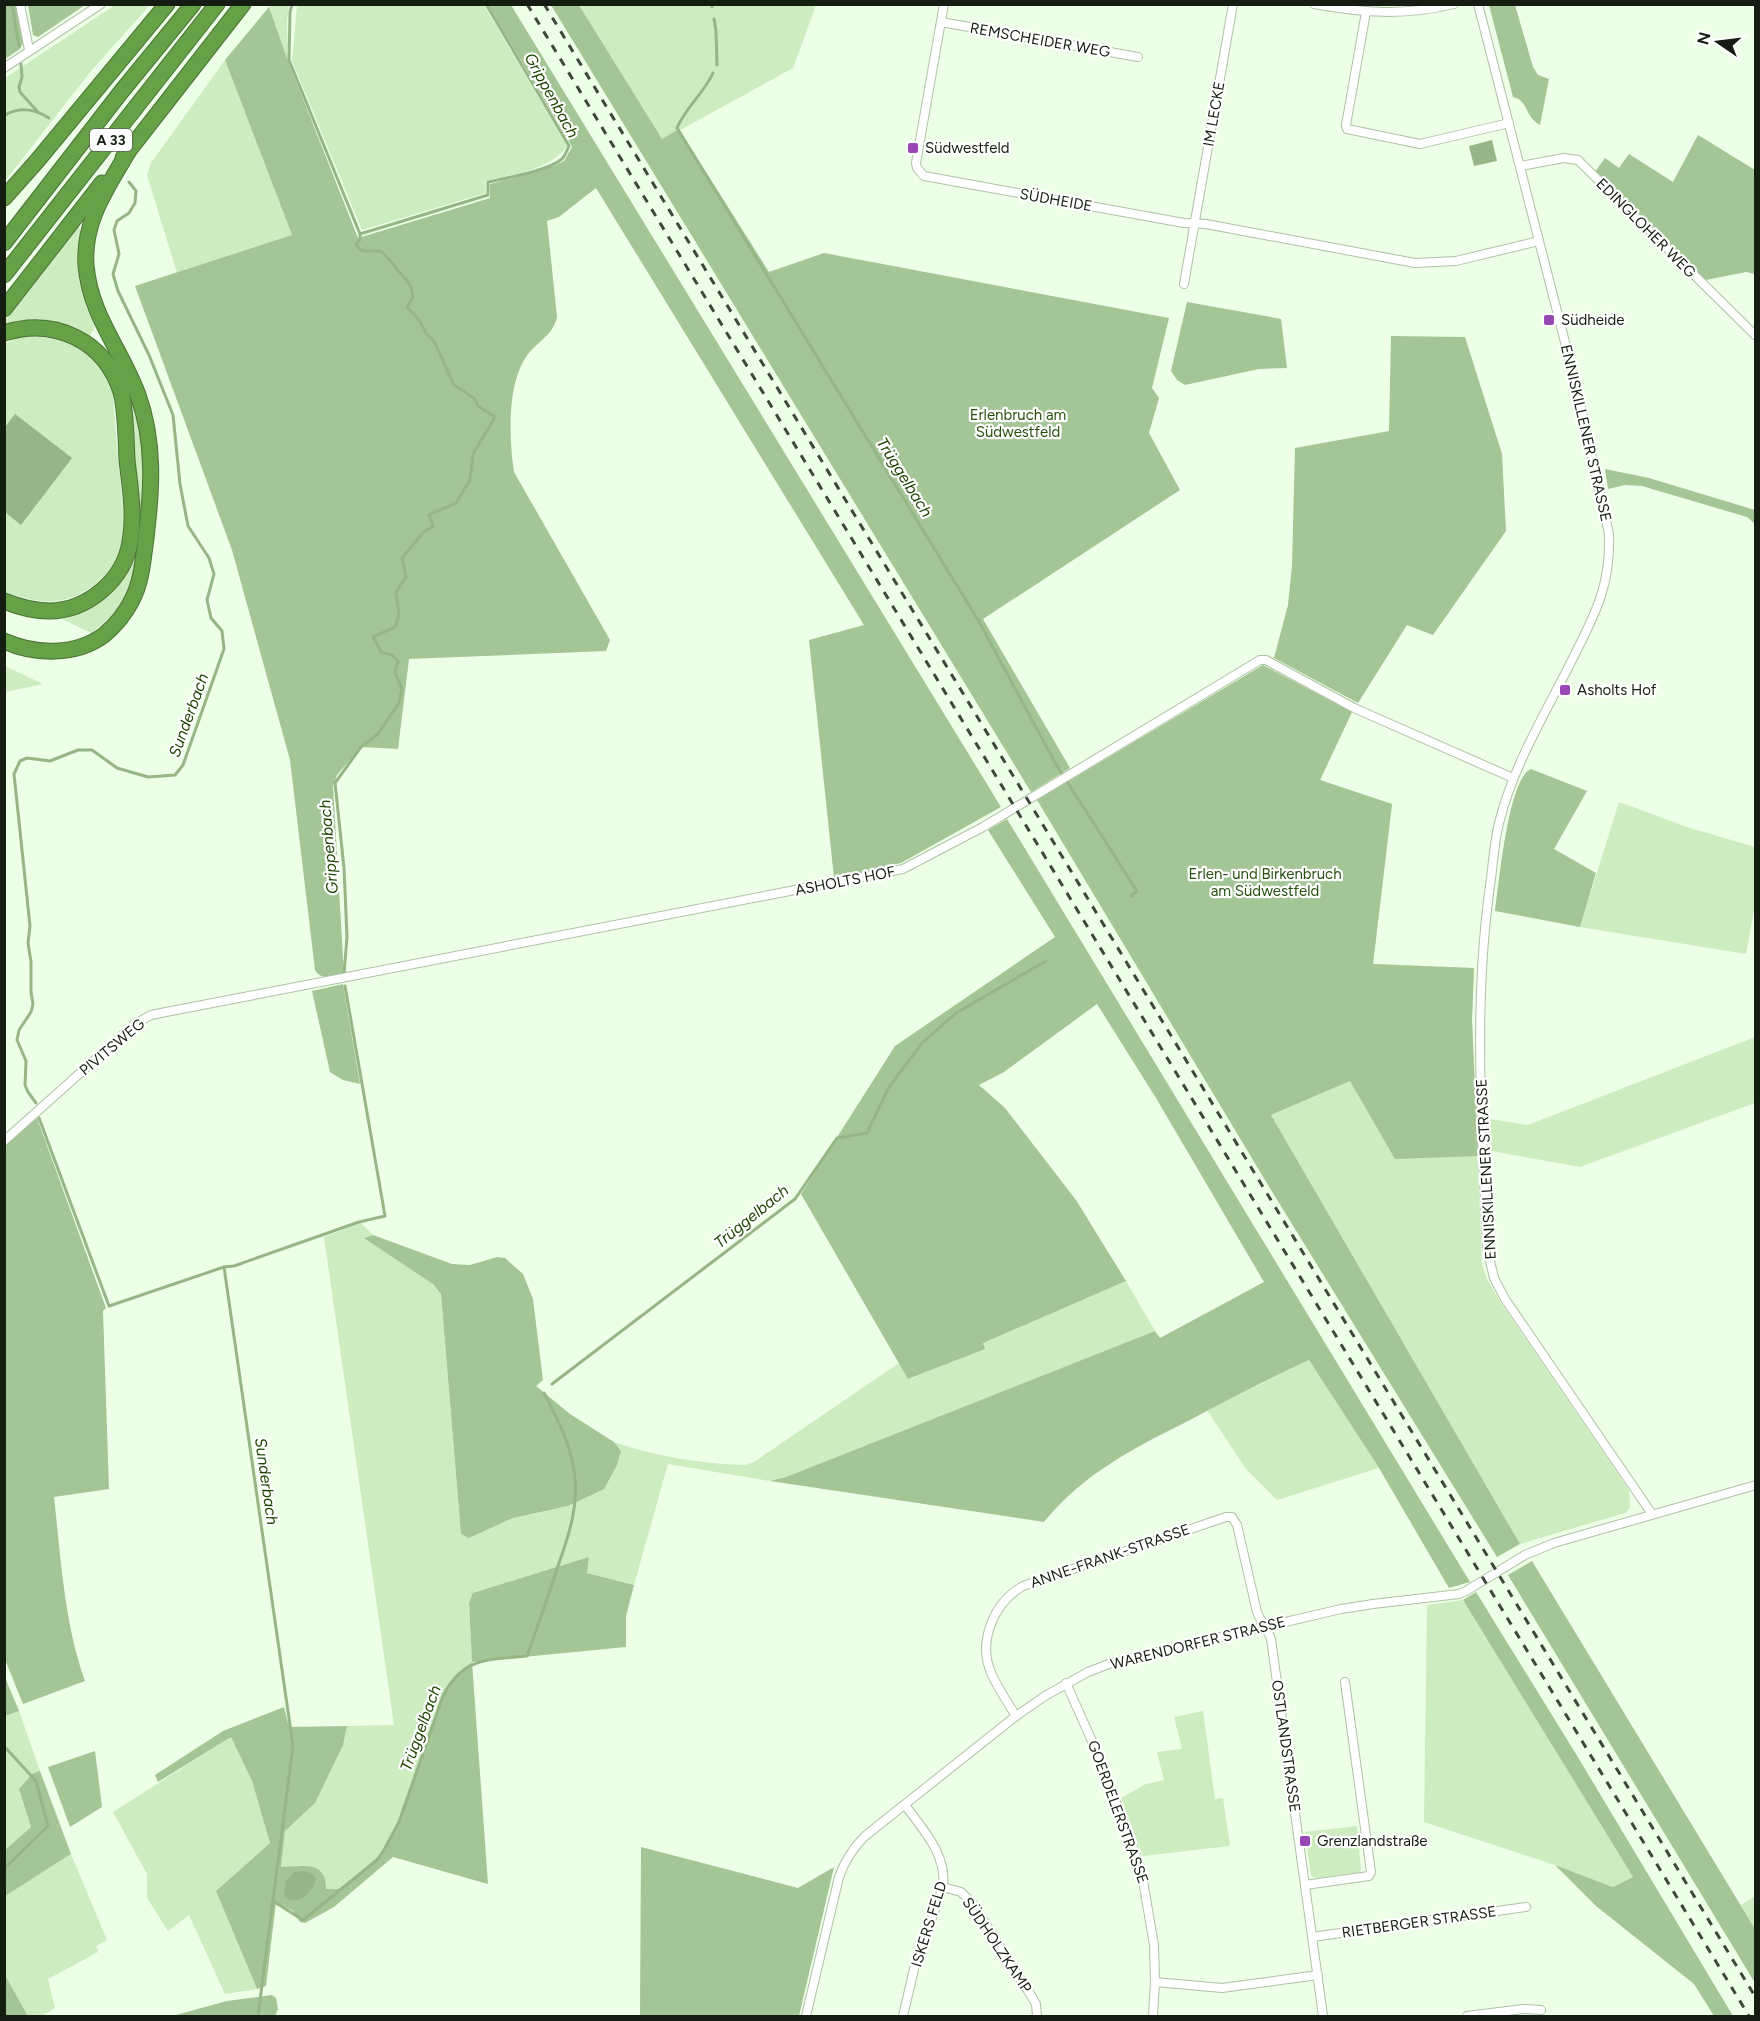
<svg xmlns="http://www.w3.org/2000/svg" width="1760" height="2021" font-family="Figtree,sans-serif">
<style>
.green{fill:#cdecc0}
.forest{fill:#a4c596}
.water{fill:#96b687}
.lines{fill:none;stroke-linecap:round;stroke-linejoin:round}
.stream{stroke:#96b687;stroke-width:3}
.street-casing{stroke:#aec2a5;stroke-width:10}
.highway-casing{stroke:#4a7335;stroke-width:17}
.street{stroke:#fff;stroke-width:8}
.highway{stroke:#66a148;stroke-width:15}
.rail{stroke:#3e483a;stroke-width:3;stroke-dasharray:8 8;stroke-linecap:butt}
.poi-dot{fill:#9947b6;stroke:#fff;stroke-width:2}
.labels{text-anchor:middle;stroke-width:4.5;stroke-linejoin:round;paint-order:stroke}
.shield{fill:#fff;stroke:#5b6159;stroke-width:1.5}
.shield-label{font-size:14px;font-weight:bold;fill:#151d12}
.street-label{font-size:15px;fill:#151d12;stroke:#fff}
.poi-label{font-size:15px;fill:#151d12;stroke:#fff;text-anchor:start}
.park-label{font-size:15px;fill:#28510f;stroke:#fff}
.water-label{font-size:16px;font-style:italic;fill:#1d4500;stroke:#fff}
</style>
<rect width="100%" height="100%" fill="#edffe6"/>
<g class="green">
<path d="M 115,5 L 150,5 L 91,71 L 5,181 L 5,78 Z"/>
<path d="M 270,5 L 289,5 L 287,21 L 288,61 L 269,7 Z"/>
<path d="M 297,5 L 484,5 L 567,146 C 549,171 513,174 485,181 L 486,193 L 362,230 L 292,61 Z"/>
<path d="M 579,5 L 816,5 L 793,68 L 662,140 Z"/>
<path d="M 225,60 L 292,235 L 177,273 L 147,175 L 151,163 Z"/>
<path d="M 79,226 C 84,237 78,251 78,263 C 79,285 88,306 95,327 L 89,337 C 59,320 38,314 5,327 L 4,322 Z"/>
<path d="M 33,335 C 78,337 97,353 113,394 C 115,422 117,449 120,477 C 122,503 128,530 118,555 C 112,570 101,580 88,589 C 61,608 33,602 5,592 L 4,344 L 19,337 Z"/>
<path d="M 133,402 C 138,421 142,440 144,461 C 146,495 141,566 126,597 C 117,613 105,622 91,633 L 62,619 C 75,614 89,610 100,602 C 146,571 139,519 136,472 C 134,449 132,426 130,403 Z"/>
<path d="M 5,666 L 43,684 L 5,692 Z"/>
<path d="M 1263,669 L 1351,714 L 1320,780 L 1392,804 L 1373,964 L 1474,968 L 1472,1020 L 1482,1264 L 1487,1279 L 1501,1303 L 1629,1490 L 1630,1508 L 1625,1513 L 1520,1544 L 1271,1115 L 1334,1088 Z"/>
<path d="M 1619,802 L 1690,828 L 1755,847 L 1755,905 L 1746,954 L 1580,927 Z"/>
<path d="M 1755,1037 L 1755,1103 L 1580,1167 L 1491,1151 L 1490,1119 L 1528,1125 Z"/>
<path d="M 361,1223 L 373,1235 L 365,1237 L 433,1284 L 441,1294 L 461,1534 L 469,1538 L 513,1518 L 568,1506 L 621,1451 L 614,1442 C 653,1456 704,1464 745,1465 L 754,1462 L 899,1363 L 909,1379 L 984,1349 L 982,1343 L 1126,1281 L 1155,1331 L 786,1477 L 770,1481 L 668,1464 L 634,1585 L 587,1573 L 589,1557 L 469,1603 L 472,1662 L 457,1674 L 404,1808 L 382,1853 L 342,1889 L 326,1889 L 281,1867 L 285,1831 L 343,1745 L 347,1726 L 394,1725 L 324,1237 Z"/>
<path d="M 1309,1360 L 1379,1468 L 1277,1500 L 1246,1469 L 1207,1410 Z"/>
<path d="M 1463,1600 L 1633,1877 L 1613,1887 L 1555,1865 L 1424,1822 L 1427,1605 Z"/>
<path d="M 19,1711 L 40,1771 L 32,1774 L 19,1789 L 31,1827 L 5,1850 L 5,1716 Z"/>
<path d="M 1203,1711 L 1215,1799 L 1223,1798 L 1230,1846 L 1143,1856 L 1121,1798 L 1146,1784 L 1164,1780 L 1157,1752 L 1182,1749 L 1174,1717 Z"/>
<path d="M 231,1737 L 252,1781 L 270,1843 L 216,1891 L 257,1989 L 225,1994 L 189,1915 L 168,1931 L 147,1898 L 147,1874 L 113,1812 Z"/>
<path d="M 1357,1826 L 1361,1870 L 1359,1873 L 1316,1878 L 1311,1876 L 1305,1832 Z"/>
<path d="M 71,1854 L 107,1940 L 96,1946 L 98,1952 L 48,1979 L 55,2008 L 41,2016 L 28,2016 L 5,1975 L 4,1896 Z"/>
<path d="M 1755,1896 L 1755,1929 L 1741,1905 Z"/>
</g>
<g class="forest">
<path d="M 5,5 L 16,5 L 23,43 L 20,49 L 5,59 Z"/>
<path d="M 28,5 L 28,4 L 85,5 L 38,37 L 33,35 Z"/>
<path d="M 488,5 L 511,5 L 1001,807 L 901,863 L 834,878 L 809,640 L 864,625 L 596,188 L 559,217 L 547,221 L 557,317 C 553,336 536,342 526,357 C 507,385 509,439 514,472 L 610,640 L 606,651 L 409,659 L 398,749 L 361,747 L 337,775 L 333,786 L 344,974 C 333,976 321,981 315,970 L 290,760 L 232,550 L 135,286 L 292,235 L 225,60 L 269,7 L 288,61 L 358,238 L 490,198 L 490,184 L 530,174 L 554,166 L 564,161 L 572,147 Z"/>
<path d="M 551,5 L 579,5 L 662,139 L 679,129 L 769,272 L 824,253 L 1169,318 L 1152,388 L 1159,398 L 1149,433 L 1180,490 L 983,619 L 1070,768 L 1031,792 Z"/>
<path d="M 1489,5 L 1515,5 L 1533,67 L 1538,75 L 1549,79 L 1540,125 C 1524,116 1529,101 1513,97 Z"/>
<path d="M 1698,135 L 1755,170 L 1755,274 L 1746,272 L 1706,280 L 1595,172 L 1605,158 L 1619,168 L 1629,154 L 1673,182 Z"/>
<path d="M 1187,302 L 1281,319 L 1287,368 L 1259,369 L 1185,385 L 1177,380 L 1171,371 Z"/>
<path d="M 1391,336 L 1465,337 L 1502,454 L 1506,531 L 1433,635 L 1407,625 L 1358,703 L 1274,658 L 1288,605 L 1292,566 L 1295,448 L 1389,431 Z"/>
<path d="M 1605,469 L 1649,478 L 1755,510 L 1755,524 L 1747,517 L 1642,486 L 1625,485 L 1608,489 Z"/>
<path d="M 1263,665 L 1352,712 L 1320,780 L 1392,804 L 1373,964 L 1474,968 L 1472,1020 L 1478,1156 L 1395,1159 L 1350,1081 L 1271,1115 L 1520,1544 L 1497,1557 L 1268,1185 L 1037,800 Z"/>
<path d="M 1531,769 L 1587,791 L 1554,849 L 1596,873 L 1580,927 L 1495,911 C 1499,885 1508,778 1531,769 Z"/>
<path d="M 1007,819 L 1470,1582 L 1449,1588 L 1379,1468 L 1309,1360 C 1269,1379 1229,1399 1190,1420 C 1134,1448 1084,1473 1044,1522 L 770,1481 L 786,1477 L 1155,1331 L 1160,1338 L 1264,1282 L 1156,1098 L 1097,1004 L 1004,1072 L 979,1085 L 1005,1108 L 1076,1200 L 1126,1281 L 983,1343 L 985,1349 L 908,1379 L 801,1194 L 895,1046 L 1055,937 L 988,830 Z"/>
<path d="M 343,984 L 360,1084 L 343,1080 L 330,1072 L 312,991 Z"/>
<path d="M 37,1118 L 106,1308 L 103,1311 L 109,1489 L 54,1497 C 61,1558 64,1622 85,1681 L 23,1704 L 4,1657 L 4,1147 Z"/>
<path d="M 373,1235 L 452,1264 L 470,1265 L 497,1257 L 505,1258 L 523,1274 L 533,1299 L 543,1380 L 536,1386 L 570,1414 L 614,1442 L 621,1451 L 617,1465 L 604,1489 L 568,1506 L 513,1518 L 469,1538 L 461,1534 L 441,1294 L 433,1284 L 364,1238 Z"/>
<path d="M 589,1557 L 587,1573 L 634,1585 L 626,1616 L 626,1647 L 472,1662 L 488,1884 L 393,1857 L 334,1907 L 305,1923 L 300,1922 L 293,1911 L 276,1902 L 266,1986 L 257,1989 L 216,1891 L 270,1843 L 252,1781 L 231,1737 L 158,1782 L 155,1775 L 223,1731 L 284,1707 L 289,1727 L 347,1726 L 343,1745 L 315,1803 L 285,1831 L 281,1867 C 301,1867 326,1859 326,1889 L 342,1889 L 382,1853 L 404,1808 L 442,1696 L 457,1674 L 472,1662 L 469,1603 L 473,1593 Z"/>
<path d="M 1532,1561 L 1755,1929 L 1755,1983 L 1508,1575 Z"/>
<path d="M 1476,1592 L 1576,1754 L 1733,2016 L 1714,2016 L 1694,1984 L 1596,1906 L 1555,1865 L 1613,1887 L 1633,1877 L 1463,1600 Z"/>
<path d="M 4,1675 L 19,1711 L 5,1716 L 4,1716 Z"/>
<path d="M 95,1751 L 102,1807 L 70,1827 L 48,1767 Z"/>
<path d="M 40,1771 L 71,1854 L 5,1896 L 5,1850 L 31,1827 L 19,1789 L 32,1774 Z"/>
<path d="M 641,1847 L 798,1888 L 834,1867 L 799,2016 L 640,2016 Z"/>
<path d="M 4,1975 L 5,1975 L 28,2016 L 5,2016 Z"/>
<path d="M 272,1995 L 276,1998 L 278,2009 L 275,2016 L 172,2016 L 227,2001 Z"/>
</g>
<g class="water">
<path d="M 1492,140 L 1497,161 L 1474,166 L 1469,146 Z"/>
<path d="M 15,414 L 72,458 L 21,525 L 5,512 L 5,427 Z"/>
<path d="M 306,1871 L 313,1875 L 316,1880 C 311,1894 297,1907 284,1896 L 286,1881 L 294,1872 Z"/>
</g>
<g class="lines">
<g class="stream">
<path d="M 12,4 L 19,46"/>
<path d="M 292,4 L 290,12 L 289,60 L 360,234 L 360,240 L 356,244 L 360,250 C 367,252 373,250 380,251 C 383,251 409,283 411,287 C 412,290 412,294 413,297 L 407,307 L 419,320 L 426,333 L 435,343 L 454,385 L 474,398 L 478,406 L 495,417 L 473,454 L 470,480 L 456,503 L 429,515 L 433,526 L 423,533 L 402,558 L 406,577 L 396,592 L 399,615 L 395,627 L 373,637 L 381,652 L 392,655 L 398,661 L 395,672 L 402,689 L 399,703 L 377,735 L 361,747 L 335,783 L 344,868 L 347,937 L 344,974"/>
<path d="M 712,4 L 712,7"/>
<path d="M 714,19 L 716,31 L 717,65"/>
<path d="M 21,64 L 22,77 L 19,87 L 20,92 L 37,111"/>
<path d="M 713,73 C 704,93 686,107 677,128 L 978,620 L 1057,766 L 1137,891 L 1131,896"/>
<path d="M 4,116 C 18,106 35,109 49,118"/>
<path d="M 360,234 L 488,195 L 488,182 C 506,178 548,171 562,159 C 565,156 567,150 569,146 L 486,4"/>
<path d="M 36,1103 L 28,1092 L 25,1085 L 26,1061 L 17,1040 L 19,1030 L 31,1012 L 33,1004 L 31,992 L 31,962 L 28,943 L 30,926 L 14,774 L 20,761 L 27,758 L 50,761 L 78,750 L 92,750 L 117,768 L 148,777 L 175,775 L 183,765 L 224,649 L 222,631 L 211,618 L 207,600 L 214,574 L 209,558 L 188,526 L 180,484 L 173,415 L 149,355 L 118,291 L 113,274 L 119,254 L 114,230 L 117,221 L 129,213 L 135,203 L 136,191 L 129,182"/>
<path d="M 39,1118 L 109,1306 L 224,1267 L 234,1266 L 359,1222 L 385,1216 L 345,986"/>
<path d="M 224,1267 L 293,1746 L 258,2016"/>
<path d="M 552,1384 L 795,1199 L 837,1138 L 867,1133 L 889,1087 L 922,1043 L 956,1013 L 1046,961"/>
<path d="M 4,1746 L 36,1781 L 48,1826 L 4,1869"/>
<path d="M 273,1901 L 303,1920 L 377,1860 L 384,1850 L 399,1822 L 443,1696 C 463,1657 487,1660 527,1656 C 537,1627 548,1598 557,1569 C 569,1535 581,1502 573,1465 C 568,1439 556,1416 544,1393"/>
</g>
<defs>
<g id="street">
<path d="M 20,4 L 29,50"/>
<path d="M 944,4 L 916,163 L 917,168 L 924,176 L 1184,223 L 1206,224 L 1415,263 L 1456,261 L 1539,241"/>
<path d="M 1314,4 C 1364,13 1404,16 1454,4"/>
<path d="M 1478,4 L 1575,381 L 1609,534 C 1611,587 1594,616 1571,662 C 1545,714 1513,766 1499,823 C 1494,843 1493,865 1490,886 C 1473,1006 1482,1127 1487,1248 L 1494,1278 L 1505,1299 L 1652,1514"/>
<path d="M 1366,12 L 1346,125 L 1347,129 L 1420,144 L 1509,123"/>
<path d="M 941,22 L 1138,57"/>
<path d="M 4,68 L 101,4"/>
<path d="M 1521,166 L 1564,158 L 1578,160 L 1756,336"/>
<path d="M 1184,284 L 1233,4"/>
<path d="M 4,1141 L 135,1024 L 151,1015 L 903,869 L 983,827 L 1260,660 L 1266,660 L 1354,708 L 1513,778"/>
<path d="M 1066,1683 L 1100,1759 L 1141,1869 L 1154,1945 L 1155,1982 L 1153,2016"/>
<path d="M 1016,1716 C 1008,1703 999,1690 992,1675 C 977,1643 993,1603 1023,1586 L 1226,1517 L 1232,1517 L 1237,1525 L 1257,1612 C 1261,1622 1268,1629 1271,1639 L 1323,2016"/>
<path d="M 1305,1885 L 1369,1876 L 1371,1872 L 1345,1682"/>
<path d="M 943,1887 L 961,1892 L 973,1904 L 1032,1997 L 1036,2004 L 1037,2016"/>
<path d="M 1312,1937 L 1526,1907"/>
<path d="M 1155,1982 L 1222,1988 L 1318,1975"/>
<path d="M 806,2016 L 839,1877 C 845,1860 853,1848 865,1836 L 1016,1716 L 1045,1696 L 1088,1672 L 1114,1662 L 1341,1609 L 1373,1604 L 1459,1594 L 1466,1591 L 1525,1555 L 1554,1543 L 1756,1485"/>
<path d="M 903,2016 L 915,1965 L 943,1887 C 947,1854 923,1830 905,1805"/>
<path d="M 1467,2016 L 1523,2009 L 1541,2010"/>
</g>
<g id="highway">
<path d="M 123,158 L 243,4"/>
<path d="M 4,198 L 37,161 L 167,4"/>
<path d="M 4,243 L 121,92 L 193,4"/>
<path d="M 4,275 L 217,4"/>
<path d="M 4,309 L 102,183"/>
<path d="M 4,333 C 55,317 105,341 121,392 C 126,410 126,441 127,460 C 130,487 135,515 130,542 C 124,580 87,611 49,611 C 34,611 19,607 4,601"/>
<path d="M 4,641 C 35,655 76,656 104,635 C 116,625 125,614 132,600 C 142,581 143,559 146,538 C 152,489 155,442 138,395 C 121,349 90,315 86,265 C 83,221 107,188 128,152"/>
</g>
</defs>
<use href="#street" class="street-casing"/>
<use href="#highway" class="highway-casing"/>
<use href="#street" class="street"/>
<use href="#highway" class="highway"/>
<g class="rail">
<path d="M 527,4 L 1749,2016"/>
<path d="M 544,4 L 1756,1998"/>
</g>
</g>
<g class="poi-dot">
<rect x="907" y="142" width="12" height="12" rx="3"/>
<rect x="1543" y="314" width="12" height="12" rx="3"/>
<rect x="1559" y="684" width="12" height="12" rx="3"/>
<rect x="1299" y="1835" width="12" height="12" rx="3"/>
</g>
<g class="labels">
<rect class="shield" x="90" y="129" width="42" height="22" rx="4.5"/>
<g class="shield-label">
<text x="111" y="145">A 33</text>
</g>
<g class="street-label">
<text transform="translate(1040 40) rotate(10)" y="5">REMSCHEIDER WEG</text>
<text transform="translate(1214 114) rotate(-80)" y="5">IM LECKE</text>
<text transform="translate(1056 200) rotate(10)" y="5">SÜDHEIDE</text>
<text transform="translate(1646 228) rotate(45)" y="5">EDINGLOHER WEG</text>
<text transform="translate(1586 433) rotate(77)" y="5">ENNISKILLENER STRASSE</text>
<text transform="translate(845 881) rotate(-11)" y="5">ASHOLTS HOF</text>
<text transform="translate(112 1047) rotate(-40)" y="5">PIVITSWEG</text>
<text transform="translate(1486 1169) rotate(-93)" y="5">ENNISKILLENER STRASSE</text>
<text transform="translate(1110 1556) rotate(-19)" y="5">ANNE-FRANK-STRASSE</text>
<text transform="translate(1198 1643) rotate(-14)" y="5">WARENDORFER STRASSE</text>
<text transform="translate(1286 1746) rotate(82)" y="5">OSTLANDSTRASSE</text>
<text transform="translate(1118 1812) rotate(70)" y="5">GOERDELERSTRASSE</text>
<text transform="translate(1419 1922) rotate(-8)" y="5">RIETBERGER STRASSE</text>
<text transform="translate(929 1924) rotate(-73)" y="5">ISKERS FELD</text>
<text transform="translate(997 1945) rotate(56)" y="5">SÜDHOLZKAMP</text>
</g>
<g class="poi-label">
<text x="925" y="153">Südwestfeld</text>
<text x="1561" y="325">Südheide</text>
<text x="1577" y="695">Asholts Hof</text>
<text x="1317" y="1846">Grenzlandstraße</text>
</g>
<g class="park-label">
<text x="1018" y="420">Erlenbruch am<tspan x="1018" dy="17">Südwestfeld</tspan></text>
<text x="1265" y="879">Erlen- und Birkenbruch<tspan x="1265" dy="17">am Südwestfeld</tspan></text>
</g>
<g class="water-label">
<text transform="translate(552 95) rotate(61)" y="6">Grippenbach</text>
<text transform="translate(905 477) rotate(58)" y="6">Trüggelbach</text>
<text transform="translate(188 715) rotate(-70)" y="6">Sunderbach</text>
<text transform="translate(328 847) rotate(-95)" y="6">Grippenbach</text>
<text transform="translate(751 1216) rotate(-39)" y="6">Trüggelbach</text>
<text transform="translate(267 1481) rotate(82)" y="6">Sunderbach</text>
<text transform="translate(420 1728) rotate(-70)" y="6">Trüggelbach</text>
</g>
</g>
<rect width="1760" height="2021" fill="none" stroke="#151d12" stroke-width="12"/>
<g transform="translate(1718 42) rotate(284)" stroke="#ffffff" stroke-width="4.5" paint-order="stroke">
<path d="M0-4.5L10 22L0 15L-10 22Z" fill="#151d12"/>
<text y="-9" font-size="16" font-weight="bold" text-anchor="middle" fill="#151d12">N</text>
</g>
</svg>
